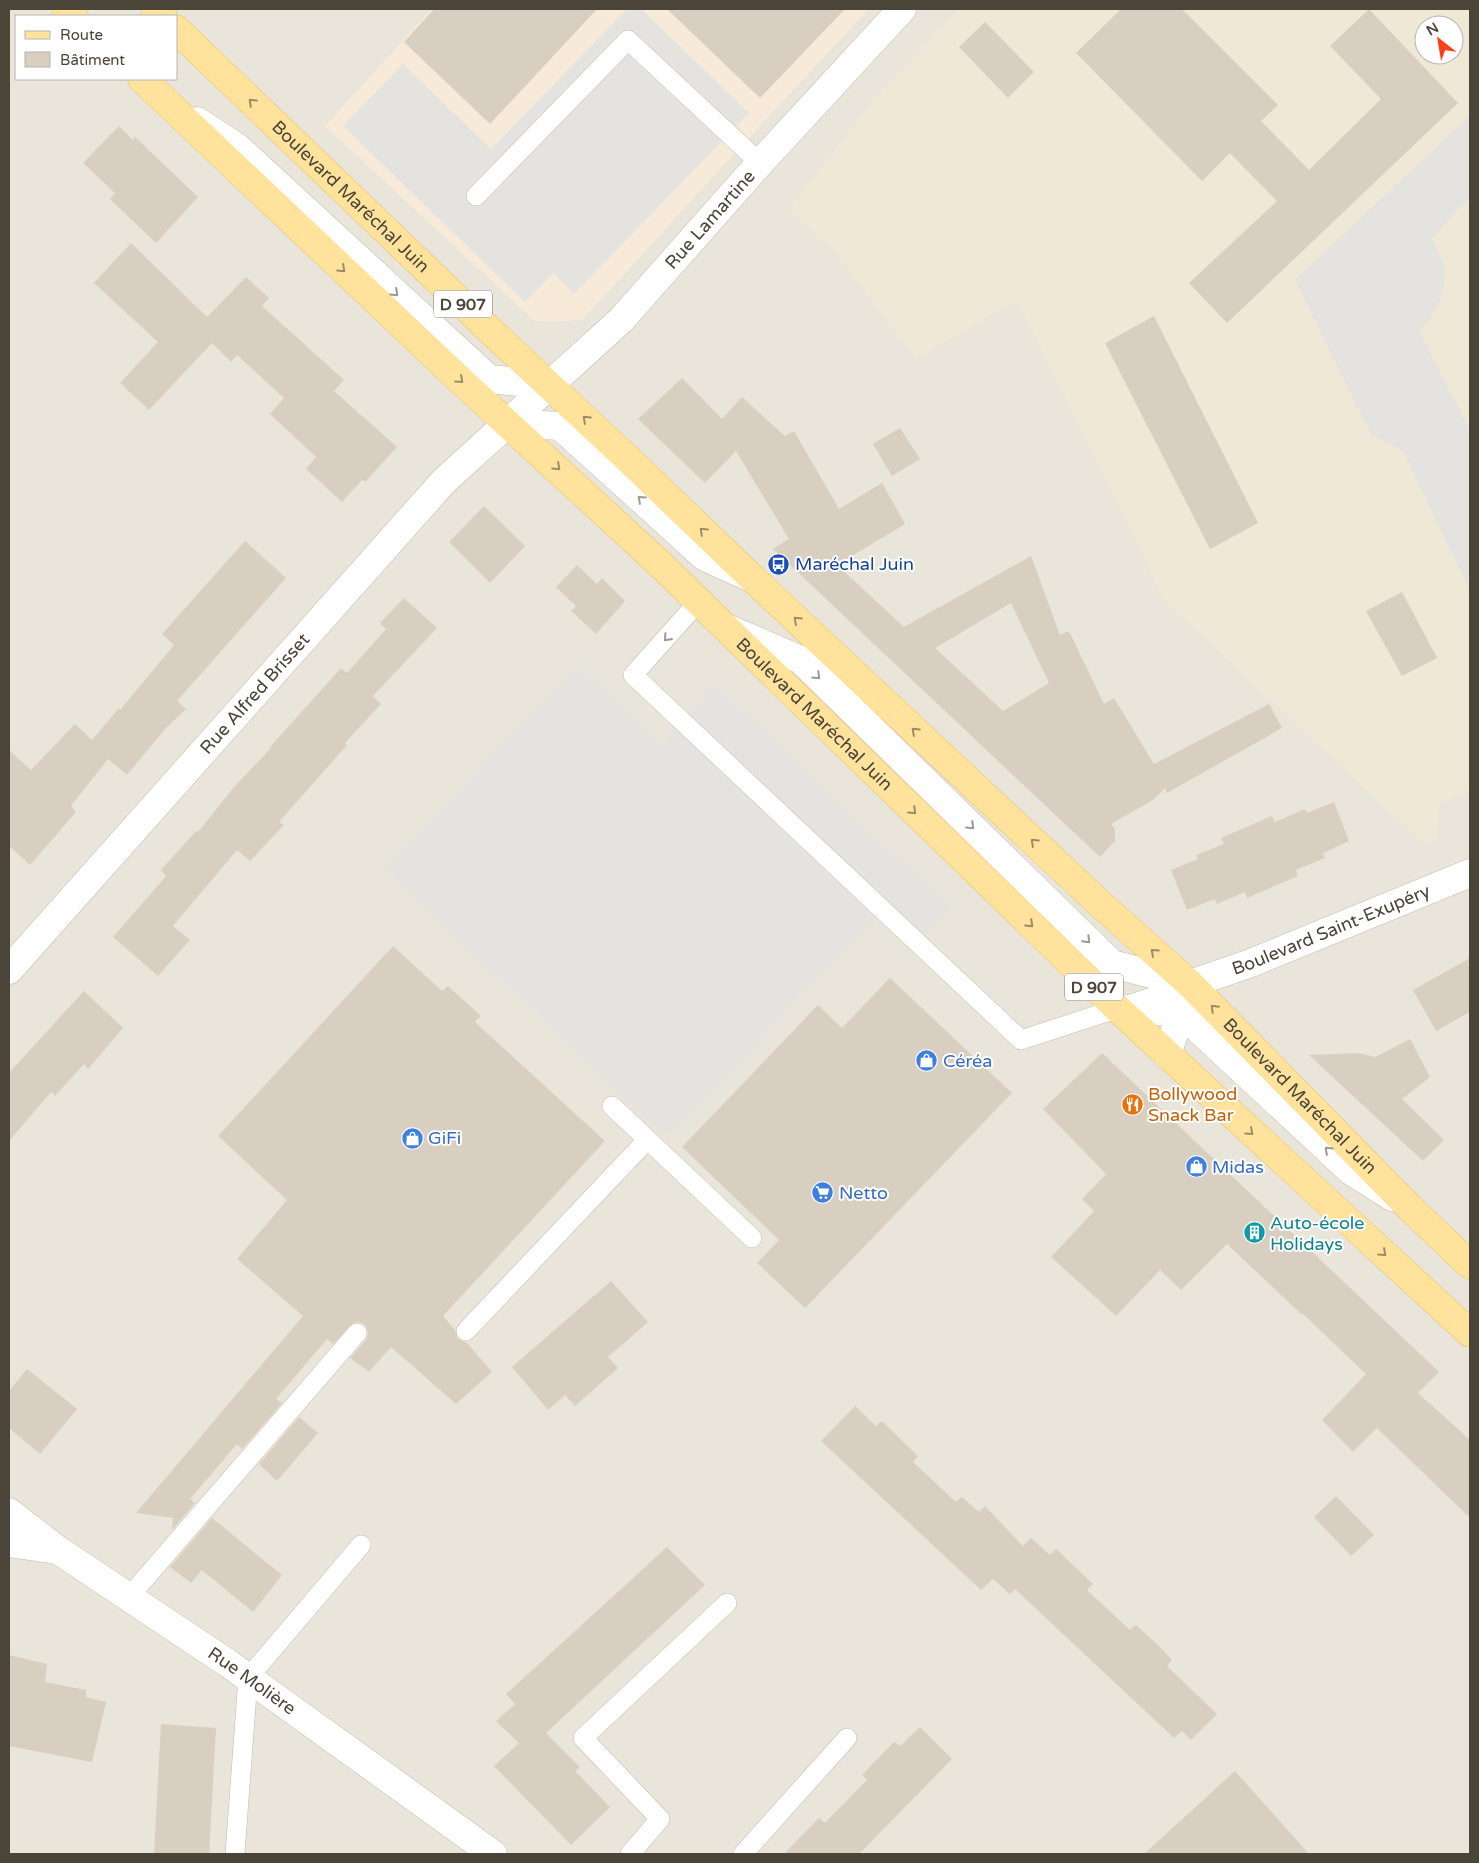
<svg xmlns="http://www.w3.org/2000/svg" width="1479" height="1863" font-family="'Varela Round',sans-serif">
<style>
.residential{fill:#eae5da;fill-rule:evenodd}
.commercial{fill:#f7ead8}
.education{fill:#efe8d6;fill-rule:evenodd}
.parking{fill:#e5e3e0}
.building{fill:#d8cfc1;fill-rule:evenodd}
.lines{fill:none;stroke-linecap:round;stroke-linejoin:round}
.lane-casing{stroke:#c2bbae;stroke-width:20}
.street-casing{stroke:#c2bbae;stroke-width:29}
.primary-casing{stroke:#e6c16a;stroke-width:29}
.lane{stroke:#fff;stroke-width:19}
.street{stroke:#fff;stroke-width:28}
.primary{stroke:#ffe39c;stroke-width:28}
.oneway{stroke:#9c8c66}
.oneway2{stroke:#9c9892}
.labels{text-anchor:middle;stroke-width:4;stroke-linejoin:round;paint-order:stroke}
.shield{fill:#fff;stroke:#817c74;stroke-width:1}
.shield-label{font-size:16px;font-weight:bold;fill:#4b4439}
.street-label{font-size:18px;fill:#4b4439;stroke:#fff}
.transit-label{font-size:18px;fill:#164399;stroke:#fff;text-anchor:start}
.shop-label{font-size:18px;fill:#366cbe;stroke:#fff;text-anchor:start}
.food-label{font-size:18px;fill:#c56008;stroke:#fff;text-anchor:start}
.culture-label{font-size:18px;fill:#0d838f;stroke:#fff;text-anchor:start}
</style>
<rect width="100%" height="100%" fill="#f6f3ec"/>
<path class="residential" d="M 9,9 L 432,9 L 326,126 L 535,321 L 582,320 L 715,174 L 868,9 L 1470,9 L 1470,1854 L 9,1854 ZM 16,16 L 176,16 L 176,79 L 16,79 ZM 1424,25 L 1454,25 L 1454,55 L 1424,55 Z"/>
<path class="commercial" d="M 432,9 L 868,9 L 715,174 L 582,320 L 535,321 L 325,126 Z"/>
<path class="education" d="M 959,9 L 1470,9 L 1470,791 L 1438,804 L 1437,839 L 1424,844 L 1164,600 L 1017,300 L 916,359 L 835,252 L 789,209 L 876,97 ZM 1424,25 L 1454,25 L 1454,55 L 1424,55 Z"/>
<g class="parking">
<path d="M 627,9 L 641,9 L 749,113 L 574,294 L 553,273 L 525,302 L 343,126 L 403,64 L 491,149 Z"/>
<path d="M 1470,115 L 1470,198 L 1452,216 L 1432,239 L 1444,265 L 1444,286 L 1438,305 L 1430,319 L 1419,331 L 1470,430 L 1470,591 L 1403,451 L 1371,435 L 1295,280 Z"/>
<path d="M 577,666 L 659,744 L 715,685 L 950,908 L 924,935 L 890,903 L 667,1137 L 384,870 Z"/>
</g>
<g class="building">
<path d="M 434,9 L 597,9 L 490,124 L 404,42 Z"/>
<path d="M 667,9 L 845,9 L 760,98 Z"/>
<path d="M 1121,9 L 1182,9 L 1278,105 L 1261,121 L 1309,170 L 1381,99 L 1330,46 L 1369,9 L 1458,103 L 1227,323 L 1189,283 L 1277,201 L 1230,153 L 1202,181 L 1076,53 Z"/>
<path d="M 985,22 L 1034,72 L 1008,98 L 959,47 Z"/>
<path d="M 119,126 L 133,140 L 135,137 L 198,197 L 156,243 L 110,199 L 115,193 L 83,163 Z"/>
<path d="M 131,243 L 207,317 L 246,277 L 269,298 L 262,306 L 344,380 L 334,391 L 397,447 L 365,482 L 362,480 L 342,502 L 306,469 L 316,457 L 270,414 L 284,398 L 237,355 L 231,362 L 212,343 L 149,410 L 120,383 L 158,342 L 94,283 Z"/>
<path d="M 1154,316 L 1258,523 L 1210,549 L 1105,343 Z"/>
<path d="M 682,378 L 722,419 L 742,397 L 785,436 L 794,431 L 839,509 L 882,483 L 905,524 L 837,565 L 904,627 L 1031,556 L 1060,635 L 1069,631 L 1104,704 L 1114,698 L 1154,764 L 1269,704 L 1282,728 L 1167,793 L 1165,788 L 1153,800 L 1111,824 L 1115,829 L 1115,841 L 1100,857 L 773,549 L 789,539 L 736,451 L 705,483 L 638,419 ZM 1011,603 L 1049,683 L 1003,711 L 935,648 Z"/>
<path d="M 900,428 L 920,459 L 892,476 L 873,444 Z"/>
<path d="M 484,506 L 525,546 L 490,583 L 449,542 Z"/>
<path d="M 245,541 L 286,578 L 177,701 L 186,709 L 166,728 L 127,775 L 108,759 L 71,806 L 76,812 L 30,865 L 9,846 L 9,750 L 31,770 L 75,724 L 92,740 L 119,708 L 120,710 L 174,645 L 162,634 Z"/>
<path d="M 577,565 L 597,584 L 602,578 L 625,601 L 596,634 L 571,611 L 576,606 L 556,587 Z"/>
<path d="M 1402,592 L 1437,658 L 1402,676 L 1366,611 Z"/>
<path d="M 404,598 L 437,628 L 373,696 L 381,704 L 345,743 L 347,745 L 279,822 L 284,825 L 250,861 L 237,850 L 173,926 L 190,940 L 158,976 L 113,937 L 166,876 L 161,870 L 196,831 L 198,832 L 234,787 L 271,748 L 270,747 L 341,668 L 347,673 L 386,629 L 380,623 Z"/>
<path d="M 1334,802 L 1349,841 L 1323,853 L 1325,858 L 1296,870 L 1298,876 L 1247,898 L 1245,892 L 1217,904 L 1215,899 L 1187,910 L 1171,870 L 1198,859 L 1196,855 L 1224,844 L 1221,838 L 1272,816 L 1275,822 L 1305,809 L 1307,813 Z"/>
<path d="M 393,946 L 442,991 L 448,986 L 481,1016 L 475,1022 L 605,1141 L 443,1316 L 455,1330 L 458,1339 L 466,1342 L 492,1372 L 456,1404 L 391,1347 L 369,1372 L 350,1358 L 366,1340 L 368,1335 L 367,1329 L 364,1324 L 359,1322 L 353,1323 L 333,1344 L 327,1339 L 276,1399 L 282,1403 L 242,1449 L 237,1444 L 190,1499 L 195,1503 L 172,1530 L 173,1518 L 136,1513 L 303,1316 L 237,1259 L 287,1200 L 218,1136 Z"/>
<path d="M 1470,958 L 1470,1012 L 1436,1031 L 1413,990 Z"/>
<path d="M 890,978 L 1012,1093 L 805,1308 L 757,1263 L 779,1240 L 682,1147 L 818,1005 L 842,1028 Z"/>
<path d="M 84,991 L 123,1028 L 88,1069 L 84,1064 L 55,1096 L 51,1092 L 9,1141 L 9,1073 Z"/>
<path d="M 1410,1039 L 1430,1077 L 1402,1099 L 1444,1140 L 1423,1161 L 1309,1055 L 1359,1053 L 1375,1057 Z"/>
<path d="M 1102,1053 L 1439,1372 L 1418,1393 L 1470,1440 L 1470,1518 L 1377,1428 L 1353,1452 L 1322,1420 L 1366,1374 L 1302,1313 L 1301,1314 L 1227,1244 L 1181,1290 L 1160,1270 L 1116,1316 L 1051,1257 L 1094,1211 L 1082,1199 L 1106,1174 L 1043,1109 Z"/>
<path d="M 611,1281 L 648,1322 L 608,1357 L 618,1368 L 575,1406 L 565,1395 L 548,1410 L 512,1367 Z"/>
<path d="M 27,1369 L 77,1409 L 40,1454 L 9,1428 L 9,1391 Z"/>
<path d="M 855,1406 L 876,1426 L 882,1421 L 918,1456 L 913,1462 L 956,1502 L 962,1497 L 979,1512 L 985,1506 L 1023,1546 L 1031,1538 L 1050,1555 L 1056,1549 L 1093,1584 L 1087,1590 L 1130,1630 L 1136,1625 L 1160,1647 L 1172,1660 L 1167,1666 L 1217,1714 L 1191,1740 L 1182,1731 L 1174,1738 L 1015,1589 L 1010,1594 L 993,1579 L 981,1590 L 821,1441 Z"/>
<path d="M 299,1417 L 318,1433 L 277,1481 L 259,1464 Z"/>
<path d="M 1336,1496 L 1374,1535 L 1351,1556 L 1314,1517 Z"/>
<path d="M 212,1518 L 282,1575 L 253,1612 L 202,1570 L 191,1583 L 170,1567 Z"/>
<path d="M 667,1547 L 705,1585 L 546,1733 L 580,1767 L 575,1771 L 610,1807 L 571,1845 L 494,1766 L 519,1743 L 496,1721 L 515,1704 L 506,1694 Z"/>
<path d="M 9,1655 L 47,1664 L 45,1682 L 86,1690 L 86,1697 L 106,1702 L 92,1762 L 9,1746 Z"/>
<path d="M 161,1724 L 216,1728 L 209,1854 L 154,1854 Z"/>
<path d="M 920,1727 L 952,1759 L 859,1854 L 784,1854 L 819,1818 L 825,1823 L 867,1780 L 862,1775 L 894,1742 L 900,1746 Z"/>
<path d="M 1235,1771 L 1309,1854 L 1144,1854 Z"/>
</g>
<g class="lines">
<defs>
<g id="lane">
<path d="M 476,196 L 628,40 L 760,163"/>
<path d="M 699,601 L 633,675 L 1021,1040 L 1189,985"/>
<path d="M 612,1106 L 752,1238"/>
<path d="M 466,1331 L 647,1140"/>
<path d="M 129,1597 L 357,1333"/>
<path d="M 235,1854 L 248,1678 L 361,1545"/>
<path d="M 630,1854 L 660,1819 L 583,1738 L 727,1603"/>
<path d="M 743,1854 L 847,1738"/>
</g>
<g id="street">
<path d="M 197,121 L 238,148 L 489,379 L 550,385"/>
<path d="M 508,423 L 560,426 L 705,557 L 749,577"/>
<path d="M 729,629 L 801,660 L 1112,964 L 1190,984"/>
<path id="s1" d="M 9,970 L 444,481 L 621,320 L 760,163 L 902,9"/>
<path id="s2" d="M 1190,984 L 1251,963 L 1470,873"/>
<path d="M 1117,1008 L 1181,1013 L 1351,1171 L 1392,1197"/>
<path d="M 1167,1055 L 1186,997"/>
<path id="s3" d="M 9,1512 L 58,1550 L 229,1664 L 493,1854"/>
<path d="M 9,1543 L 57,1550"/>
</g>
<g id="primary">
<path d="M 66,9 L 74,16"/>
<path d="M 155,9 L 163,16"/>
<path id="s4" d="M 176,29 L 497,337 L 626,457 L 751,577 L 1098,902 L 1190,984 L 1410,1208 L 1470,1265"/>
<path id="s5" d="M 142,79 L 460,380 L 661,565 L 1117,1008 L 1470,1333"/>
</g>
</defs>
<use href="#lane" class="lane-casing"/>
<use href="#street" class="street-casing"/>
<use href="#primary" class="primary-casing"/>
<use href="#lane" class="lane"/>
<use href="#street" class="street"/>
<use href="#primary" class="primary"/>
</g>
<defs><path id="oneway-chevron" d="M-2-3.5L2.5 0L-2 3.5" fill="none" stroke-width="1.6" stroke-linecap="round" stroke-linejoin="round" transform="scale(1.25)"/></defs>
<g class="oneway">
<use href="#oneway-chevron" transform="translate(252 102) rotate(-136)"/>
<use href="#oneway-chevron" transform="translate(342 269) rotate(43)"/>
<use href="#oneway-chevron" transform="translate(460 380) rotate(42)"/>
<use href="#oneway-chevron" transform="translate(586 419) rotate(-137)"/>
<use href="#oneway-chevron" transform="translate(557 467) rotate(43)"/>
<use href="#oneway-chevron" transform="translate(703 531) rotate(-136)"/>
<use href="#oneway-chevron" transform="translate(797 620) rotate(-137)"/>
<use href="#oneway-chevron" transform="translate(915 731) rotate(-137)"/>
<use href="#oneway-chevron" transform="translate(913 811) rotate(44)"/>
<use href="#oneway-chevron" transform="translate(1034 842) rotate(-137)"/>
<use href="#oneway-chevron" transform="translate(1030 924) rotate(44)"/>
<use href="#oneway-chevron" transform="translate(1154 952) rotate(-138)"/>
<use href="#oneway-chevron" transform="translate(1214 1008) rotate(-135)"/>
<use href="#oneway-chevron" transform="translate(1250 1132) rotate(42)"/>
<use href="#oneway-chevron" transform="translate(1383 1253) rotate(42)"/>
</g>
<g class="oneway2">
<use href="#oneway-chevron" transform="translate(395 293) rotate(43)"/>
<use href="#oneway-chevron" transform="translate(641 499) rotate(-138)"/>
<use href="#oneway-chevron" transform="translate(667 638) rotate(132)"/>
<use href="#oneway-chevron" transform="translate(817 676) rotate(44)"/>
<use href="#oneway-chevron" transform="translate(971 826) rotate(44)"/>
<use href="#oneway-chevron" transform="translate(1087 940) rotate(46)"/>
<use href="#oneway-chevron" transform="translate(1328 1150) rotate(-137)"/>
</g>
<defs>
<symbol id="bus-disc" viewBox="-11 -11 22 22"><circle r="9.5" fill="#1a4fb4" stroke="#fff"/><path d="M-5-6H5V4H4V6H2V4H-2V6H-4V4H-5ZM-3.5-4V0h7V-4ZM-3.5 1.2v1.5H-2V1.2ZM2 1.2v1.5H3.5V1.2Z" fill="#fff"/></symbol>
<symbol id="shop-disc" viewBox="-11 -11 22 22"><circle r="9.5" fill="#3f7fe0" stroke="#fff"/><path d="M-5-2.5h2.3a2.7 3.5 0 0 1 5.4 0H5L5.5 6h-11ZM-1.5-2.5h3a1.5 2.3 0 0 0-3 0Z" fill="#fff"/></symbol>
<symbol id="restaurant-disc" viewBox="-11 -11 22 22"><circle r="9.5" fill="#e8710a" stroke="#fff"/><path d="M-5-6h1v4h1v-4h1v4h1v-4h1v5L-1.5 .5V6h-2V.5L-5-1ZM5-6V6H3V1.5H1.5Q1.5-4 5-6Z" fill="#fff"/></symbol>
<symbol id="supermarket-disc" viewBox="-11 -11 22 22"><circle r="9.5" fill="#3f7fe0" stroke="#fff"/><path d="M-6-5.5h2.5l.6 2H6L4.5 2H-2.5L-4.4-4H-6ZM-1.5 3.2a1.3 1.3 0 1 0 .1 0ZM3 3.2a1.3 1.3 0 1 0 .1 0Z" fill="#fff"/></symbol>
<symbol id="building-disc" viewBox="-11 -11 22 22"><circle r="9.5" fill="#0f9aa8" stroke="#fff"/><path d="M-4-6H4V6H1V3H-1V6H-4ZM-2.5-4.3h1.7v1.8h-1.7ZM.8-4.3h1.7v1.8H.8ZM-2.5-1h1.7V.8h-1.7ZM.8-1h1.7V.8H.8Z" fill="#fff"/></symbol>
</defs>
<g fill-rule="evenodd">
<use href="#bus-disc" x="766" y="552" width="25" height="25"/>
<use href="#shop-disc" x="914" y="1048" width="25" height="25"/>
<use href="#restaurant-disc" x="1120" y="1092" width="25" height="25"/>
<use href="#shop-disc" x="400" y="1126" width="25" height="25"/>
<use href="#shop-disc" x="1184" y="1154" width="25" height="25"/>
<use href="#supermarket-disc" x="810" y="1180" width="25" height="25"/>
<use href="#building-disc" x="1242" y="1220" width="25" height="25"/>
</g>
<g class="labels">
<g class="shield">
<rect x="434" y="290.5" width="58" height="27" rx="4"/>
<rect x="1065" y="973.5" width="58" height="27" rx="4"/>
</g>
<g class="shield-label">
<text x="463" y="310">D 907</text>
<text x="1094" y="993">D 907</text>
</g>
<g class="street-label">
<text dy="6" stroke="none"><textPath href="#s4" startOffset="242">Boulevard Maréchal Juin</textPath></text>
<text dy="6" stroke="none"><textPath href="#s1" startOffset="1028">Rue Lamartine</textPath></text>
<text dy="6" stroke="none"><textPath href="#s1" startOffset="370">Rue Alfred Brisset</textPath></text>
<text dy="6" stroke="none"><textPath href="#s5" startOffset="925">Boulevard Maréchal Juin</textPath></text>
<text dy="6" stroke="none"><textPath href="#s2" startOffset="151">Boulevard Saint-Exupéry</textPath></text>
<text dy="6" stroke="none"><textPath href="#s4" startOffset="1550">Boulevard Maréchal Juin</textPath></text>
<text dy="6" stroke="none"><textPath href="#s3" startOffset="296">Rue Molière</textPath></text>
</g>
<g class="transit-label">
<text x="795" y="570">Maréchal Juin</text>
</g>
<g class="shop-label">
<text x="943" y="1067">Céréa</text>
<text x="428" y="1144">GiFi</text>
<text x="1212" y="1173">Midas</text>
<text x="839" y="1199">Netto</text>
</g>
<g class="food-label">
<text x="1148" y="1100">Bollywood<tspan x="1148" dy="21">Snack Bar</tspan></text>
</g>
<g class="culture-label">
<text x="1270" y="1229">Auto-école<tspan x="1270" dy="21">Holidays</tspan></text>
</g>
</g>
<rect width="1479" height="1863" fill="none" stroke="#4b4439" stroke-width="20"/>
<rect x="15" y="15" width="162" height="65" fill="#ffffff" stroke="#b7b4b0"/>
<rect x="25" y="31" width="25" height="8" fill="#ffe39c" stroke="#b7b4b0"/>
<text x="60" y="40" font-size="15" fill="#4b4439">Route</text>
<rect x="25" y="52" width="25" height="15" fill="#d8cfc1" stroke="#b7b4b0"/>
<text x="60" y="65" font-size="15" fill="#4b4439">Bâtiment</text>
<g transform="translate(1439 40) rotate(329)"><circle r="24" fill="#ffffff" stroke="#b7b4b0"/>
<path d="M0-4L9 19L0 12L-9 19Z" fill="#fc3f1d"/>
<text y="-8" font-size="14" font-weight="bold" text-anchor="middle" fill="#4b4439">N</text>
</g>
</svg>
